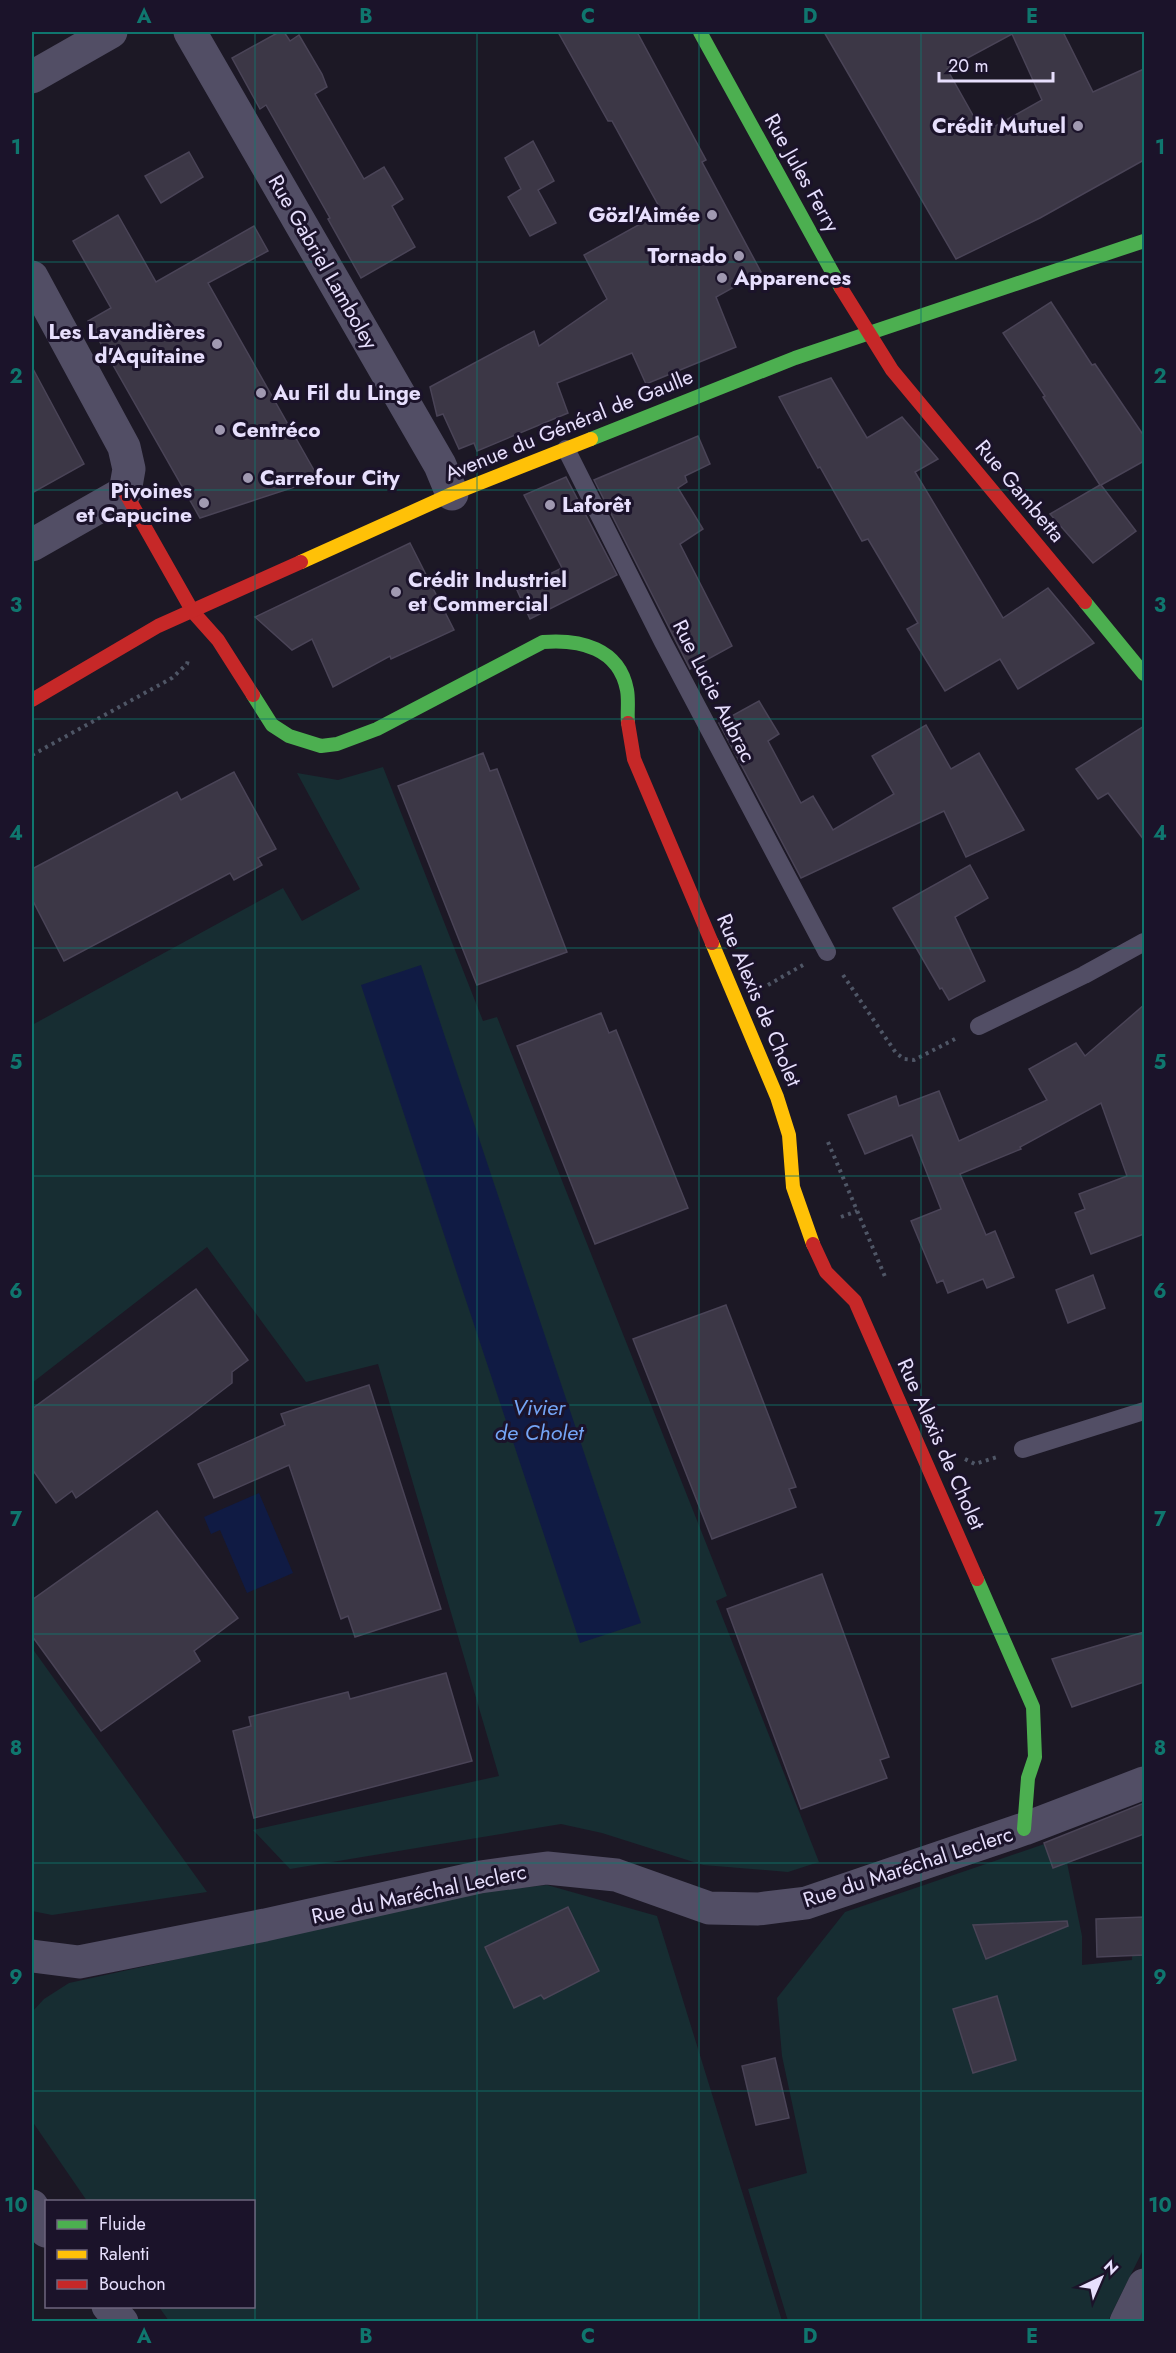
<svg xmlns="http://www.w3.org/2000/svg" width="1176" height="2353" font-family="Jost,sans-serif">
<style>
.green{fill:#172d32}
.water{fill:#101b44}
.building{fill:#3c3746;stroke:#4a4457;stroke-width:1.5;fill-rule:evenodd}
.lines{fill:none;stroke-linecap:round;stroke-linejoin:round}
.path{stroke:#4f5666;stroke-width:4;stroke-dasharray:3 4.5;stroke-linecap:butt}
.lane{stroke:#524e65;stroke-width:18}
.street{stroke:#524e65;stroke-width:33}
.fast{stroke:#4caf50;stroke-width:14}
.slow{stroke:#ffc107;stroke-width:14}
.jam{stroke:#c62828;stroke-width:14}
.grid{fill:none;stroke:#0f766e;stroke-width:1.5;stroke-opacity:0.55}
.poi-dot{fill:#a099b1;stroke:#1b132a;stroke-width:2}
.labels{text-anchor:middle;stroke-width:6;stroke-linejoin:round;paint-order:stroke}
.poi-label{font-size:21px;font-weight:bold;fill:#e7dffd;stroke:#1b132a;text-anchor:start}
.street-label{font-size:21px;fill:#e7dffd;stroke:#1b132a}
.water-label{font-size:22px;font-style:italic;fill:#74a5f6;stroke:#1b132a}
.neatline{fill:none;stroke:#0f766e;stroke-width:2}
.grid-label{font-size:20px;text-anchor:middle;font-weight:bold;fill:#0f766e}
</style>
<rect width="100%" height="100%" fill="#1c1825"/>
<g class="green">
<path d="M 383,767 L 483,1021 L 497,1017 L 727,1596 L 716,1601 L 819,1862 L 788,1872 L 703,1865 L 602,1833 L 561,1824 L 290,1869 L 253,1830 L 499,1776 L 378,1364 L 306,1382 L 207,1247 L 32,1383 L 32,1025 L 283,888 L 302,921 L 360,889 L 297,773 L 338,780 Z"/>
<path d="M 32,1648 L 207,1892 L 52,1915 L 32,1911 Z"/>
<path d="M 1062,1838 L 1082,1936 L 1082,1965 L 1132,1960 L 1133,1922 L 1144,1919 L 1144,2248 L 1108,2321 L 788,2321 L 748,2189 L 807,2173 L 782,2056 L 777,1998 L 845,1912 Z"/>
<path d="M 547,1885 L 657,1916 L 782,2321 L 169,2321 L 159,2307 L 254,2306 L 254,2202 L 87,2201 L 32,2121 L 32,2012 L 44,1999 L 69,1983 L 487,1891 Z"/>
</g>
<g class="water">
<path d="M 421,965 L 641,1623 L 580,1643 L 361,985 Z"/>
<path d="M 259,1493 L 293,1573 L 247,1593 L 220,1530 L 211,1534 L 204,1517 Z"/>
</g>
<g class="building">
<path d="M 279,32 L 284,32 L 290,41 L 299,35 L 322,74 L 327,87 L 315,94 L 364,179 L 384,167 L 403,199 L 392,206 L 415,247 L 361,278 L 328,219 L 330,218 L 266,105 L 260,109 L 232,58 Z"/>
<path d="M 558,32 L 637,32 L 706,160 L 702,162 L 761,272 L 716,297 L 736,347 L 646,384 L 632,353 L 557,383 L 568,413 L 477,451 L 474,443 L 459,449 L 443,414 L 437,416 L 430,387 L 534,331 L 539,346 L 607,299 L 584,255 L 662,212 L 612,121 L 608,121 Z"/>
<path d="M 824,32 L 1063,32 L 1093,92 L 1144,69 L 1144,160 L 1040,218 L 956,259 ZM 1012,34 L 1042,100 L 983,133 L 947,69 Z"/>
<path d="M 533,141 L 554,181 L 538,190 L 556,223 L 530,236 L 508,197 L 521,189 L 505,158 Z"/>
<path d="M 189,152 L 203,177 L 161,203 L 145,176 Z"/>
<path d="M 118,215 L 156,282 L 254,226 L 268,251 L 208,283 L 319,479 L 200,518 L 88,321 L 111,308 L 73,241 Z"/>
<path d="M 1051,302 L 1092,365 L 1095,364 L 1144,436 L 1144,461 L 1101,485 L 1136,531 L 1093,563 L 1050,514 L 1100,485 L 1043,397 L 1045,396 L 1003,333 Z"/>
<path d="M 32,367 L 84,464 L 32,493 Z"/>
<path d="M 831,378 L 867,438 L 902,417 L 938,459 L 915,472 L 1003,618 L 1048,588 L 1094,643 L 1018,689 L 1000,659 L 945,691 L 907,629 L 918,623 L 868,539 L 862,541 L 820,467 L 818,468 L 779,397 Z"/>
<path d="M 698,436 L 710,464 L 685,476 L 687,482 L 678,488 L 703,529 L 680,544 L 732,646 L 690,669 L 594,480 Z"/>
<path d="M 566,477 L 617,575 L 530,619 L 517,590 L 562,568 L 524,495 Z"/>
<path d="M 410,543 L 454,630 L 391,659 L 390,656 L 333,687 L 312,639 L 292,650 L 255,617 Z"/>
<path d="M 759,701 L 779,734 L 768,741 L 801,803 L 813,796 L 833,830 L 894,794 L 872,756 L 926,725 L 951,769 L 979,753 L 1024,830 L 966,857 L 944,811 L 801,878 L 719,723 Z"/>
<path d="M 1144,726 L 1144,840 L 1108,793 L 1098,799 L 1076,769 Z"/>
<path d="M 483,753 L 490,771 L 497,769 L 567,952 L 477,985 L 398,786 Z"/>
<path d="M 234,772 L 276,849 L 258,858 L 262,865 L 234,880 L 230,873 L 64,961 L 32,899 L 32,869 L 177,792 L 181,800 Z"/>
<path d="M 970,865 L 988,898 L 955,917 L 985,981 L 949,1000 L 942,988 L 940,989 L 893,908 Z"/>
<path d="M 1144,1005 L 1144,1234 L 1091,1254 L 1075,1213 L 1085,1209 L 1079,1194 L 1127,1176 L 1101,1103 L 1020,1147 L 1021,1149 L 960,1174 L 986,1235 L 995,1231 L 1014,1277 L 987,1288 L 983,1279 L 948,1293 L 943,1280 L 937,1283 L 911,1221 L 941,1209 L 912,1135 L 865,1154 L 848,1115 L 896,1096 L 899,1106 L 939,1091 L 959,1141 L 1047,1100 L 1029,1069 L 1076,1043 L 1085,1056 Z"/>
<path d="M 601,1013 L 609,1033 L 616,1030 L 688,1208 L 595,1244 L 517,1046 Z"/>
<path d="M 1093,1275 L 1105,1308 L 1068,1323 L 1056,1290 Z"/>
<path d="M 196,1289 L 248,1360 L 232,1372 L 232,1383 L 189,1416 L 76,1498 L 72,1491 L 56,1503 L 32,1469 L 32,1409 Z"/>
<path d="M 726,1305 L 796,1487 L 789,1489 L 796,1507 L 712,1539 L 633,1339 Z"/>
<path d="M 369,1385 L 441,1609 L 355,1637 L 348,1616 L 341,1619 L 289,1465 L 214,1498 L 198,1464 L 285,1425 L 281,1414 Z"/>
<path d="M 157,1511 L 238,1618 L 194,1651 L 200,1661 L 101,1731 L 32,1636 L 32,1600 Z"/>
<path d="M 822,1574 L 889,1757 L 880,1760 L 887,1778 L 801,1809 L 727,1609 Z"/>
<path d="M 1144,1632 L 1144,1682 L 1072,1707 L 1052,1659 Z"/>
<path d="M 446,1673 L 472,1761 L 254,1818 L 233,1731 L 251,1726 L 249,1717 L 348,1692 L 350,1699 Z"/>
<path d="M 1144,1803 L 1144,1834 L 1053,1868 L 1044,1843 Z"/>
<path d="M 568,1907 L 599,1971 L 544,1999 L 541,1995 L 514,2008 L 485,1947 Z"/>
<path d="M 1144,1917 L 1144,1955 L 1097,1957 L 1096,1919 Z"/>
<path d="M 1067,1921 L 1068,1926 L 986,1959 L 973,1925 Z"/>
<path d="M 997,1996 L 1016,2060 L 973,2073 L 953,2009 Z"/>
<path d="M 775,2058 L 789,2118 L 756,2125 L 742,2066 Z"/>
</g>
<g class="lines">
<g class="path">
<path d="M 32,755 L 172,678 L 187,664 L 188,660"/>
<path d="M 843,975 L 896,1053 L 904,1059 L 914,1060 L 955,1039"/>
<path d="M 768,985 L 803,965"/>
<path d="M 828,1142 L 886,1279"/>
<path d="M 841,1217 L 857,1211"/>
<path d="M 965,1459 L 975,1464 L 997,1457"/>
</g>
<g class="lane">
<path d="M 566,449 L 663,642 L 827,952"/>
<path d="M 979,1026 L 1084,975 L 1144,942"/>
<path d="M 1023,1449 L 1144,1411"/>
</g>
<g class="street">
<path d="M 190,32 L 440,465 L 452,494"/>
<path d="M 32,77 L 111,32"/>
<path d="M 32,277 L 124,447 L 129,469 L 125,492 L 32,545"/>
<path d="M 32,1956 L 79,1962 L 265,1925 L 480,1877 L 547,1868 L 616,1875 L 709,1908 L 758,1909 L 806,1903 L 1024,1829 L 1144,1783"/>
<path d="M 32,2206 L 46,2231"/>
<path d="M 108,2306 L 122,2322"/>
<path d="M 1126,2322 L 1144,2285"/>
</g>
<g class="fast">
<path d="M 700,32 L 841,288"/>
<path d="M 591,439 L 795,358 L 1144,241"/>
<path d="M 1085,602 L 1144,674"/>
<path d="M 253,695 L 272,725 L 289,736 L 321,746 L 337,744 L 377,729 L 543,642 C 580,639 619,648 627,690 C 629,701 627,712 628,723"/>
<path d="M 977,1579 L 1033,1707 L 1035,1757 L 1028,1778 L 1024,1829"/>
</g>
<g class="slow">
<path d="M 301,562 L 452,494 L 591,439"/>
<path d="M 712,943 L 777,1097 L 789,1135 L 793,1187 L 813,1244"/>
</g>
<g class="jam">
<path d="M 841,288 L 892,370 L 1085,602"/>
<path d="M 125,492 L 193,612 L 218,640 L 253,695"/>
<path d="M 32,700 L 158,626 L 301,562"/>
<path d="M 628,723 L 634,759 L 712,943"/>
<path d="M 813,1244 L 826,1272 L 855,1301 L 977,1579"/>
</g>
</g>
<path class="grid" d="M 255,32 L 255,2322M 477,32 L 477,2322M 699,32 L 699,2322M 921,32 L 921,2322M 32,262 L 1144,262M 32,490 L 1144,490M 32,719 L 1144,719M 32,948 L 1144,948M 32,1176 L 1144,1176M 32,1405 L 1144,1405M 32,1634 L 1144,1634M 32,1863 L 1144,1863M 32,2091 L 1144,2091"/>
<g class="poi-dot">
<circle cx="1078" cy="126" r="6"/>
<circle cx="712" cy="215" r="6"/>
<circle cx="739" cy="256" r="6"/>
<circle cx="722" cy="278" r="6"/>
<circle cx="217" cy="344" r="6"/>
<circle cx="261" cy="393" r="6"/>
<circle cx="220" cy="430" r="6"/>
<circle cx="248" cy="478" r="6"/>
<circle cx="204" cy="503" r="6"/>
<circle cx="550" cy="505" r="6"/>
<circle cx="396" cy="592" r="6"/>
</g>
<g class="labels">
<g class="poi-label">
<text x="1066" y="133" text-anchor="end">Crédit Mutuel</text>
<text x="700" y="222" text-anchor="end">Gözl'Aimée</text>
<text x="727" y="263" text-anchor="end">Tornado</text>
<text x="734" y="285">Apparences</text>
<text x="205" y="339" text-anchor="end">Les Lavandières<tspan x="205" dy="24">d'Aquitaine</tspan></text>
<text x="273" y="400">Au Fil du Linge</text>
<text x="232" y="437">Centréco</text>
<text x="260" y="485">Carrefour City</text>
<text x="192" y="498" text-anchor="end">Pivoines<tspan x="192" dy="24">et Capucine</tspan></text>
<text x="562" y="512">Laforêt</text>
<text x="408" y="587">Crédit Industriel<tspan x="408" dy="24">et Commercial</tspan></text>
</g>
<g class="street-label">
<text transform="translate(802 173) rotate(61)" y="7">Rue Jules Ferry</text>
<text transform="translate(323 262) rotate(60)" y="7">Rue Gabriel Lamboley</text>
<text transform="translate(569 425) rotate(-22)" y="7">Avenue du Général de Gaulle</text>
<text transform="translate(1020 491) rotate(50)" y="7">Rue Gambetta</text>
<text transform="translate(714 691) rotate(63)" y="7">Rue Lucie Aubrac</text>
<text transform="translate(759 1000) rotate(67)" y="7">Rue Alexis de Cholet</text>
<text transform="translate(941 1444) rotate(66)" y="7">Rue Alexis de Cholet</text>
<text transform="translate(908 1867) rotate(-18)" y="7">Rue du Maréchal Leclerc</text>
<text transform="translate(419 1894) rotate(-12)" y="7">Rue du Maréchal Leclerc</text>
</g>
<g class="water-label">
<text x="539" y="1415">Vivier<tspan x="539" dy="25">de Cholet</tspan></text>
</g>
</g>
<rect width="1176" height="2353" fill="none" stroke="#1b132a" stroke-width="66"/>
<rect x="45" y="2200" width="210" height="108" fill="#1b132a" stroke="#6d657e" stroke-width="1.5"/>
<rect x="57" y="2220" width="30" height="9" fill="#4caf50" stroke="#6d657e" stroke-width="1.5"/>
<text x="99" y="2230" font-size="18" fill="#e7dffd">Fluide</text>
<rect x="57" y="2250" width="30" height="9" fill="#ffc107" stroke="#6d657e" stroke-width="1.5"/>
<text x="99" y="2260" font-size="18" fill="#e7dffd">Ralenti</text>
<rect x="57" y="2280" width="30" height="9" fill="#c62828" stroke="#6d657e" stroke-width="1.5"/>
<text x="99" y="2290" font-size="18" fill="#e7dffd">Bouchon</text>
<g transform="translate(1101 2278) rotate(44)" stroke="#1b132a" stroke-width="4.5" paint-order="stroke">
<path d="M0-4.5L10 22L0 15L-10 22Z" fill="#e7dffd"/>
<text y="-9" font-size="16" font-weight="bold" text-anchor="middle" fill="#e7dffd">N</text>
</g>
<path d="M939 72v9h114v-9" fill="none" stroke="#e7dffd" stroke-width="3"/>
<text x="948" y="72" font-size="18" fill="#e7dffd" stroke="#1b132a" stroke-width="4.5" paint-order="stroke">20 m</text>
<rect x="33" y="33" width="1110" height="2287" class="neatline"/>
<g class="grid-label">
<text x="144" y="23">A</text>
<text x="366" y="23">B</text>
<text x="588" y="23">C</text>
<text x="810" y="23">D</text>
<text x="1032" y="23">E</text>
<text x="16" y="154">1</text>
<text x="1160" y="154">1</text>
<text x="16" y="383">2</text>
<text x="1160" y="383">2</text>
<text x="16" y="612">3</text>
<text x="1160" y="612">3</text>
<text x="16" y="840">4</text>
<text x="1160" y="840">4</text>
<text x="16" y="1069">5</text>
<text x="1160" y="1069">5</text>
<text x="16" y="1298">6</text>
<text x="1160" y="1298">6</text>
<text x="16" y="1526">7</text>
<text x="1160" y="1526">7</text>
<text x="16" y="1755">8</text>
<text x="1160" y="1755">8</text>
<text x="16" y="1984">9</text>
<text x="1160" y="1984">9</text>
<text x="16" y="2212">10</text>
<text x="1160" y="2212">10</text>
<text x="144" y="2343">A</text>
<text x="366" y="2343">B</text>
<text x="588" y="2343">C</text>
<text x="810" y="2343">D</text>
<text x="1032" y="2343">E</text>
</g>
</svg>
